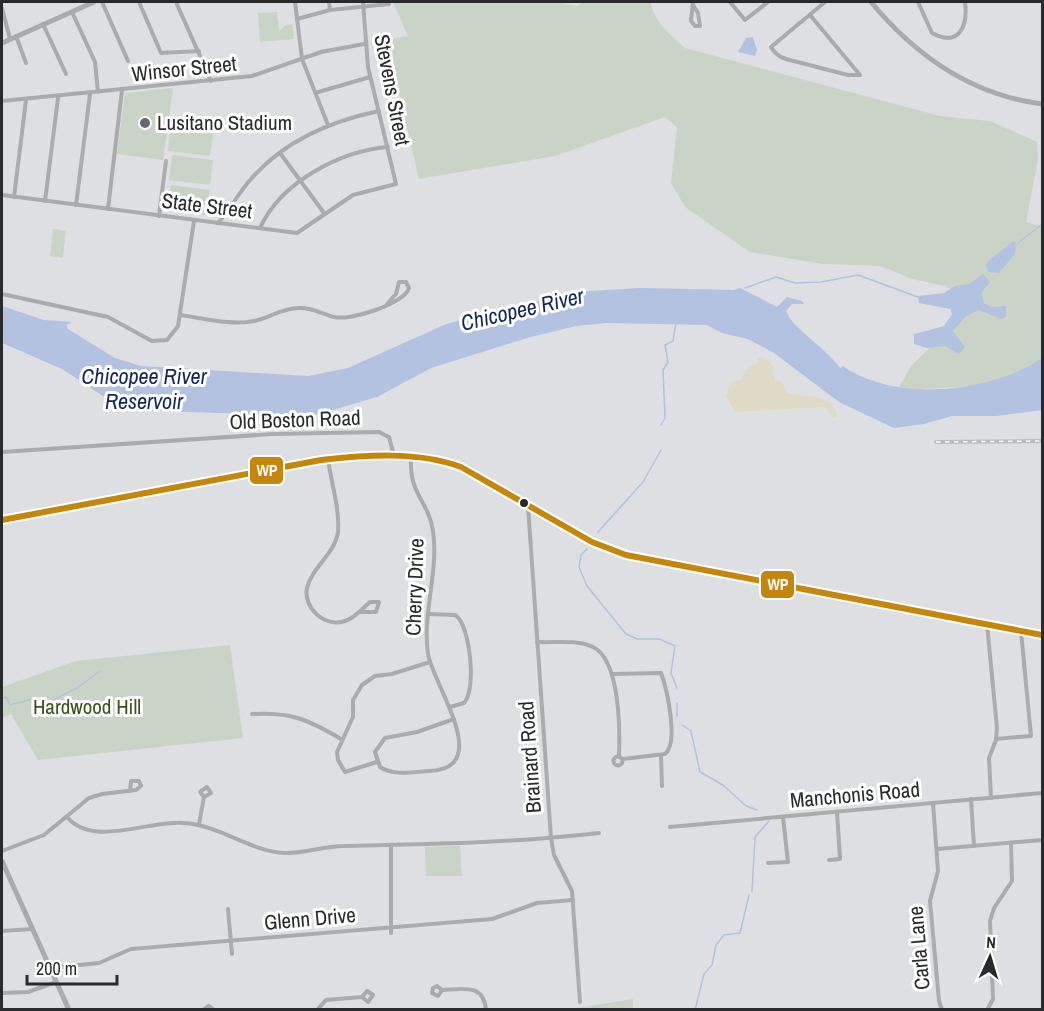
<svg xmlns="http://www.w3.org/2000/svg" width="1044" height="1011" font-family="'Archivo Narrow',sans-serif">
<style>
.green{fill:#cad4c6}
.sand{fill:#dedac6}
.water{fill:#b3c2e0}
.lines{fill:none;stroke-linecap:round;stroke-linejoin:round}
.stream{stroke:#b3c2e0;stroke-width:1.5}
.minor{stroke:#aaabac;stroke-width:4}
.major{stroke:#aaabac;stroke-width:5}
.rail-casing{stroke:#bbbbbc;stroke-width:4}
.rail{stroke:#fff;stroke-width:1.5;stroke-dasharray:4.5;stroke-linecap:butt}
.bus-1-casing{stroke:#fff;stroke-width:10}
.bus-1{stroke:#c4870b;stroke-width:6}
.poi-dot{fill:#68696c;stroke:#fff;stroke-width:2}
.bus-dot{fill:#292a2c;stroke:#fff;stroke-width:2}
.labels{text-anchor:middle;stroke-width:6;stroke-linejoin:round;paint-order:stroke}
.street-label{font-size:21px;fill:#292a2c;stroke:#fff}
.poi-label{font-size:21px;fill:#292a2c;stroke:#fff;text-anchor:start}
.park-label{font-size:21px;fill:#385519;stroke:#fff}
.water-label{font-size:22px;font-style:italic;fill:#122657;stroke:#fff}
.line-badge{stroke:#fff;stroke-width:2}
.badge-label{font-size:16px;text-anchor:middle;font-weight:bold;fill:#fff}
</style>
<rect width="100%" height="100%" fill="#dddfe2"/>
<g class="green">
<path d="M 393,2 L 557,2 L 577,6 L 584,2 L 651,2 C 651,18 673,38 685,48 L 940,116 L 990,121 L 1037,142 L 1038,160 L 1026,222 L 1042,227 L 1042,363 L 1005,384 L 897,391 L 911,366 L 950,328 L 963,295 L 945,286 L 912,279 L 881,266 L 823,264 L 750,252 L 685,207 L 671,183 L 677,127 L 665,117 L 555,156 L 419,179 L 386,38 L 389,36 L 391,39 L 408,36 Z"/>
<path d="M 277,12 L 279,32 L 284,26 L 292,24 L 294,39 L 260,42 L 258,13 Z"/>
<path d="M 173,88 L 163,160 L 117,154 L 125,93 Z"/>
<path d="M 171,121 L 214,126 L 210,156 L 168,151 Z"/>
<path d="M 172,155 L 213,160 L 210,185 L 169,180 Z"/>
<path d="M 171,185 L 210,190 L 206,215 L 167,210 Z"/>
<path d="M 53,229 L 66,231 L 63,258 L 50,256 Z"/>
<path d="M 230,645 L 243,738 L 38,760 L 11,714 L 2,718 L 2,687 L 76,661 Z"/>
<path d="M 460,846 L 462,876 L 426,876 L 425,847 Z"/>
<path d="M 633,999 L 633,1009 L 571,1009 Z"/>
</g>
<path class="sand" d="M 762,356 L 774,367 L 775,382 L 781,380 L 788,393 C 803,398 833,391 837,416 L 834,418 L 824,407 L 735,412 L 726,396 L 730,383 L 742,379 L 745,373 L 742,371 L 758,363 L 757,359 Z"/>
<g class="water">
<path d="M 753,37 L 757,50 L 755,56 L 738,52 L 746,38 Z"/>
<path d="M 1013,241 L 1016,242 L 1015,254 L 999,273 L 989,272 L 986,268 L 987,262 Z"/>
<path d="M 983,274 L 990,282 L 981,293 L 984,303 L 991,307 L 1006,306 L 1006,317 L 1001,319 L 979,310 L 966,316 L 953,331 L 965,347 L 959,354 L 945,346 L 927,348 L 914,344 L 914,334 L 944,326 L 952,314 L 950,309 L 919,303 L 918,296 L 944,293 L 955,286 L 969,284 Z"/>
<path d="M 640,288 L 734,290 L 740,288 L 777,307 L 787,297 L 802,301 L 804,304 L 792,304 L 786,311 C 792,328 827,349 840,368 L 843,366 C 895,403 991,393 1042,358 L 1042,410 L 997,416 L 952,416 L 924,424 L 894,428 L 839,402 L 774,353 L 748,339 L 722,333 L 707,325 L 607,323 L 576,326 L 527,338 L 431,368 L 377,397 L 312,416 L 131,410 L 103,396 L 62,369 L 2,343 L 2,306 L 44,320 L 72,322 L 66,325 L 68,329 L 115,358 L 141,366 L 308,376 L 348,368 L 444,325 L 490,311 L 589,291 Z"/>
</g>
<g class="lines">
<g class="stream">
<path d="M 1018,243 L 1042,224"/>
<path d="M 745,288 L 776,277 L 795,283 L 821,282 L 858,275 L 918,297"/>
<path d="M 661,425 L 665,418 L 663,370 L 668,362 L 665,345 L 673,341 L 676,322"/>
<path d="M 598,532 L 643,482 L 661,450"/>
<path d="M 587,549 L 581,555 L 579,567 L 587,586 L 626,634 L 637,639 L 659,639 L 675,646 L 671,673 L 677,688"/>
<path d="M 2,698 L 6,697 L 10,705 L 32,699 L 49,702 L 77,688 L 100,671"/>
<path d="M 677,716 L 677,703"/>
<path d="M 682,725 L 691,731 L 700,772 L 723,785 L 746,806 L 757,810"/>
<path d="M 752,892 L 755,837 L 769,821"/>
<path d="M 695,1010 L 704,974 L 712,965 L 716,945 L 724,935 L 740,933 L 749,895"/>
</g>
<g class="minor">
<path d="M 102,2 L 128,61"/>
<path d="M 139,2 L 161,53 L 199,51"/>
<path d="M 176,2 L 211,81"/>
<path d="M 295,2 L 302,59 L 328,125"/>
<path d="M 329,2 L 330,10"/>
<path d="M 730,2 L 745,20 L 768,2"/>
<path d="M 918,2 L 932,33 C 960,48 968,25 965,2"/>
<path d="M 693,5 L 698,13 L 700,26 L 695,26 L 691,21 L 693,2"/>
<path d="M 2,8 L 10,39"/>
<path d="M 72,12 L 95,62 L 98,92"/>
<path d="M 810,15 L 860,75 L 848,75 L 786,59 C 779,57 775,54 771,47 L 825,2"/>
<path d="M 297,19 L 330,10 L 389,4"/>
<path d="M 43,24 L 66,74"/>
<path d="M 16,36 L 26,63"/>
<path d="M 315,93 L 370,77"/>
<path d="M 2,101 L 252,76 L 321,52 L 364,44"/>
<path d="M 280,153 L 324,213"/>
<path d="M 2,195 L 297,233 L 353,195 L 396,184 L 368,67 L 363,2"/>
<path d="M 14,197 L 26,100"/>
<path d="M 45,201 L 58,98"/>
<path d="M 76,205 L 90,94"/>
<path d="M 108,209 L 122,90"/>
<path d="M 159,216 L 166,161"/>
<path d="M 218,223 C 230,210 239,192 251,179 C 284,141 331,121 379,111"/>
<path d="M 260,228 C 281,182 340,151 388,147"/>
<path d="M 2,294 L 108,317 L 152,341 L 167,340 L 178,326 L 194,221"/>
<path d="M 180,315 C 203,318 231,326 254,321 C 270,318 282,308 298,308 C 312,307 322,314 334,317 C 350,321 404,304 409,288 L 406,282 L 399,282 L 396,294 L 387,304"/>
<path d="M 2,452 L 273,434 L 379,432 L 389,437 L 394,456"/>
<path d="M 411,457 C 409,496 428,499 433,531 C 439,572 422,613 428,654 C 433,685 495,769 429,771 C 413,772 393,776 380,767 L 375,752 L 385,738 L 417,732 L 454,719"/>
<path d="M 328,459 C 331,482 340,509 338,532 C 335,554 312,567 307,588 C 303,608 325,628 345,621 C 355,618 362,609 370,602 L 379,602 L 376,612 L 360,612"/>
<path d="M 528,506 L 551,838 L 554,855 L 572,891 L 580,1002"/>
<path d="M 428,614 L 455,615 C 470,623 477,690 464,703 L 450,707"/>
<path d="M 987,624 L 997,728 L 996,740 L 989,758 L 991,798"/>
<path d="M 537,642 C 555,643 576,639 593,647 C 620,660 620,729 619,756"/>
<path d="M 613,674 L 661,673 C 667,689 679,743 665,754 L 623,759"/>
<path d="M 252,714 C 291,712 307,719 341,739"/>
<path d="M 996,739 L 1031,736 L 1021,631"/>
<path d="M 661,756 L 662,786"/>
<circle cx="618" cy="761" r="4.5"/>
<path d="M 377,762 L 345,772 L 338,760 L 337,752 L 353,717 L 353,700 L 362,685 L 375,676 L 392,674 L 430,662"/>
<path d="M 971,799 L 974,846"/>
<path d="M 933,803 L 938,871 L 930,901 L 939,1001 L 942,1010"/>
<path d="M 67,817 C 93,848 148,820 184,823 C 220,825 249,851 284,853 C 304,854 323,846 343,846 C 429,844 513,843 599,833"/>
<path d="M 199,824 L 204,797 L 211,793 L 207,787 L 200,792 L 204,797"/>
<path d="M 670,827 L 1042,793"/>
<path d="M 937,849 L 1042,840"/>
<path d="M 2,851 L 44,835 L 89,798 L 102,794 L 136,790 L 141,786 L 139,781 L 131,781 L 130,791"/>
<path d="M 829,860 L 840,859 L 837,812"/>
<path d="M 768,863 L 788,862 L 783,817"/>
<path d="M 228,909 L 232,954"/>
<path d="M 2,931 L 32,929"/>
<path d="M 391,933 L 391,846"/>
<path d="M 50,968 L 99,963 L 131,949 L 492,919 L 537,903 L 573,900"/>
<path d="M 442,990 L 438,996 L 432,993 L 433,988 L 437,986 L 442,990 C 462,989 484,983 486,1010"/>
<path d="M 2,993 L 28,992 L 56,982"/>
<path d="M 203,1010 L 209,1006 L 214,1010"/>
<path d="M 317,1010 L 326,1000 L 362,997 L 367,991 L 373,995 L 368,1002 L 362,997"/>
<path d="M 987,1010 L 993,999 L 990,921 L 994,908 L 1012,881 L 1011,843"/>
</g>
<g class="major">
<path d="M 871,2 C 915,55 972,95 1042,104"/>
<path d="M 2,43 L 94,2"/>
<path d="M 2,520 L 321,460 L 348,457 L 411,457 L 442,460 L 461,467 L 592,542 L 626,555 L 1042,635"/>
<path d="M 2,861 L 69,1010"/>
</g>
<defs>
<path id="rail" d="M 936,442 L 1042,441"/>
</defs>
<use href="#rail" class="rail-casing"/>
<use href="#rail" class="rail"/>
<defs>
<path id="bus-1" d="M 2,520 L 321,460 C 366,455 418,451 461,467 L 592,542 L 626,555 L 1042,635"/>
</defs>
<use href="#bus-1" class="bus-1-casing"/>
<use href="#bus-1" class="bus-1"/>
</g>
<circle class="poi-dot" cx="145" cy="123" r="6"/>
<circle class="bus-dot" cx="524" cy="503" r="5"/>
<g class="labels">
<g class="street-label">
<text transform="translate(184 69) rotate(-6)" y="7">Winsor Street</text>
<text transform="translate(392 90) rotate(79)" y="7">Stevens Street</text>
<text transform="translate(207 206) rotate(7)" y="7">State Street</text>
<text transform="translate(295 420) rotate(-2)" y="7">Old Boston Road</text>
<text transform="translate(415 587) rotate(-88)" y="7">Cherry Drive</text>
<text transform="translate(530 757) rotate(-94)" y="7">Brainard Road</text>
<text transform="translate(855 795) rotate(-5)" y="7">Manchonis Road</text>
<text transform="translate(310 919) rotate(-5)" y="7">Glenn Drive</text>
<text transform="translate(919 948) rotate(-95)" y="7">Carla Lane</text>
</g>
<g class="poi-label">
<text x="157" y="130">Lusitano Stadium</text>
</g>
<g class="park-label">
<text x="87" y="714">Hardwood Hill</text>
</g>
<g class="water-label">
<text transform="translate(522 309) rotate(-13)" y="8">Chicopee River</text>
<text x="144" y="384">Chicopee River<tspan x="144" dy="25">Reservoir</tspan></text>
</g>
</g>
<g class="line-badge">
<rect x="249" y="456" width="35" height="29" rx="6" fill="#c4870b"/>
<rect x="760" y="570" width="35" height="29" rx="6" fill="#c4870b"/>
</g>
<g class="badge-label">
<text x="267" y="476">WP</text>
<text x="778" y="590">WP</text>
</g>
<rect width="1044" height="1011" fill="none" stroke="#292a2c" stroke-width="6"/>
<g transform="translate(990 957) rotate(4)" stroke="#ffffff" stroke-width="4.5" paint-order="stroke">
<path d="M0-4.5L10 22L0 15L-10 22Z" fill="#292a2c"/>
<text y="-9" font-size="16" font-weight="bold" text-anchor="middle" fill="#292a2c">N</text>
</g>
<path d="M27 975v9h90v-9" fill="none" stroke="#292a2c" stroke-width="3"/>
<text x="36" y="975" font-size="18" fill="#292a2c" stroke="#ffffff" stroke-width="4.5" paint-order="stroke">200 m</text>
</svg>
